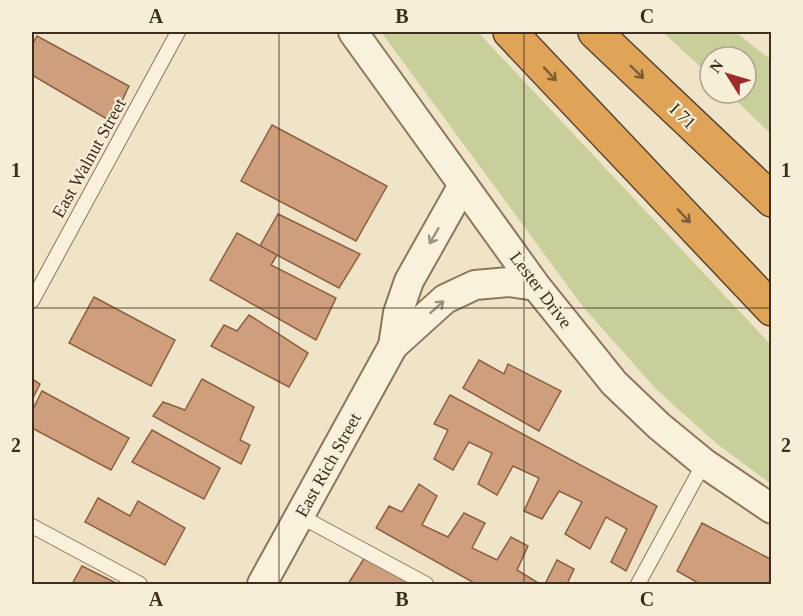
<svg xmlns="http://www.w3.org/2000/svg" width="803" height="616" font-family="'Times New Roman',serif">
<style>
.green{fill:#c9cf9b}
.building{fill:#cf9f7d;stroke:#8d5f41;stroke-width:1.5}
.lines{fill:none;stroke-linecap:round;stroke-linejoin:round}
.lane-casing{stroke:#8d765c;stroke-width:16}
.street-casing{stroke:#8d765c;stroke-width:32}
.highway-casing{stroke:#5b4430;stroke-width:36}
.lane{stroke:#faf1dc;stroke-width:14}
.street{stroke:#faf1dc;stroke-width:28}
.highway{stroke:#e0a458;stroke-width:33}
.oneway{stroke:#7e5d36}
.oneway2{stroke:#9c907e}
.grid{fill:none;stroke:#3d2e20;stroke-width:1.5;stroke-opacity:0.55}
.labels{text-anchor:middle;stroke-width:4.5;stroke-linejoin:round;paint-order:stroke}
.street-label{font-size:18px;fill:#3d2e20;stroke:#f7eed8}
.neatline{fill:none;stroke:#3d2e20;stroke-width:2}
.grid-label{font-size:20px;text-anchor:middle;font-weight:bold;fill:#3d2e20}
</style>
<rect width="100%" height="100%" fill="#f0e4c8"/>
<g class="green">
<path d="M 381,32 L 478,32 L 771,345 L 771,484 L 717,444 L 656,389 L 584,308 Z"/>
<path d="M 663,32 L 736,32 L 771,60 L 771,134 L 728,93 L 746,93 L 746,57 L 710,57 L 710,76 Z"/>
</g>
<g class="building">
<path d="M 37,36 L 129,86 L 112,122 L 32,75 L 32,45 Z"/>
<path d="M 272,125 L 387,186 L 356,241 L 241,181 Z"/>
<path d="M 278,214 L 360,254 L 339,288 L 260,246 Z"/>
<path d="M 237,233 L 277,255 L 271,265 L 336,298 L 316,340 L 210,280 Z"/>
<path d="M 94,297 L 175,340 L 151,386 L 69,343 Z"/>
<path d="M 249,315 L 308,353 L 289,387 L 211,346 L 224,325 L 237,331 Z"/>
<path d="M 479,360 L 504,374 L 508,364 L 561,391 L 539,431 L 463,388 Z"/>
<path d="M 32,379 L 40,384 L 32,400 Z"/>
<path d="M 202,379 L 254,407 L 240,440 L 250,445 L 241,464 L 153,416 L 163,402 L 185,410 Z"/>
<path d="M 42,391 L 129,438 L 111,470 L 32,428 L 32,411 Z"/>
<path d="M 450,395 L 657,506 L 626,571 L 611,562 L 627,529 L 606,517 L 590,549 L 565,534 L 582,502 L 559,491 L 542,519 L 524,511 L 539,478 L 513,466 L 497,495 L 478,484 L 492,453 L 469,442 L 453,470 L 434,459 L 448,430 L 434,424 Z"/>
<path d="M 152,430 L 220,468 L 204,499 L 132,462 Z"/>
<path d="M 419,484 L 437,496 L 422,525 L 448,537 L 464,513 L 485,523 L 472,548 L 497,560 L 511,537 L 528,546 L 517,570 L 540,584 L 476,584 L 376,528 L 389,506 L 402,512 Z"/>
<path d="M 98,498 L 130,516 L 138,501 L 185,528 L 165,565 L 85,522 Z"/>
<path d="M 702,523 L 772,560 L 772,584 L 700,584 L 677,571 Z"/>
<path d="M 365,557 L 415,584 L 348,584 Z"/>
<path d="M 557,560 L 574,569 L 567,584 L 545,584 Z"/>
<path d="M 82,566 L 118,584 L 72,584 Z"/>
</g>
<g class="lines">
<defs>
<g id="lane">
<path d="M 32,301 L 178,32"/>
<path d="M 300,516 L 426,584"/>
<path d="M 32,526 L 140,584"/>
<path d="M 638,584 L 704,463"/>
</g>
<g id="street">
<path d="M 353,32 L 536,286 L 614,383 L 659,426 L 704,463 L 772,509"/>
<path d="M 393,346 L 398,313 L 409,281 L 463,185"/>
<path d="M 262,584 L 393,346 L 445,299 L 475,285 L 509,282 L 536,286"/>
</g>
<g id="highway">
<path d="M 510,32 L 772,309"/>
<path d="M 595,32 L 772,200"/>
</g>
</defs>
<use href="#lane" class="lane-casing"/>
<use href="#street" class="street-casing"/>
<use href="#highway" class="highway-casing"/>
<use href="#lane" class="lane"/>
<use href="#street" class="street"/>
<use href="#highway" class="highway"/>
</g>
<defs><path id="oneway-shaft" d="M-6 0H5M1.5-3L5.5 0L1.5 3" fill="none" stroke-width="1.6" stroke-linecap="round" stroke-linejoin="round" transform="scale(1.5)"/></defs>
<g class="oneway">
<use href="#oneway-shaft" transform="translate(637 72) rotate(44)"/>
<use href="#oneway-shaft" transform="translate(550 74) rotate(47)"/>
<use href="#oneway-shaft" transform="translate(684 216) rotate(47)"/>
</g>
<g class="oneway2">
<use href="#oneway-shaft" transform="translate(434 236) rotate(120)"/>
<use href="#oneway-shaft" transform="translate(437 307) rotate(-42)"/>
</g>
<path class="grid" d="M 279,32 L 279,584M 524,32 L 524,584M 32,308 L 772,308"/>
<g class="labels">
<g class="street-label">
<text transform="translate(683 116) rotate(44)" y="6">I 71</text>
<text transform="translate(89 158) rotate(-61)" y="6">East Walnut Street</text>
<text transform="translate(541 290) rotate(53)" y="6">Lester Drive</text>
<text transform="translate(328 465) rotate(-61)" y="6">East Rich Street</text>
</g>
</g>
<rect width="803" height="616" fill="none" stroke="#f7eed8" stroke-width="66"/>
<g transform="translate(728 75) rotate(307)"><circle r="28" fill="#f7eed8" stroke="#ada18e" stroke-width="1.5"/>
<path d="M0-4.5L10 22L0 15L-10 22Z" fill="#9e2a2b"/>
<text y="-9" font-size="16" font-weight="bold" text-anchor="middle" fill="#3d2e20">N</text>
</g>
<rect x="33" y="33" width="737" height="550" class="neatline"/>
<g class="grid-label">
<text x="156" y="23">A</text>
<text x="402" y="23">B</text>
<text x="647" y="23">C</text>
<text x="16" y="177">1</text>
<text x="786" y="177">1</text>
<text x="16" y="452">2</text>
<text x="786" y="452">2</text>
<text x="156" y="606">A</text>
<text x="402" y="606">B</text>
<text x="647" y="606">C</text>
</g>
</svg>
